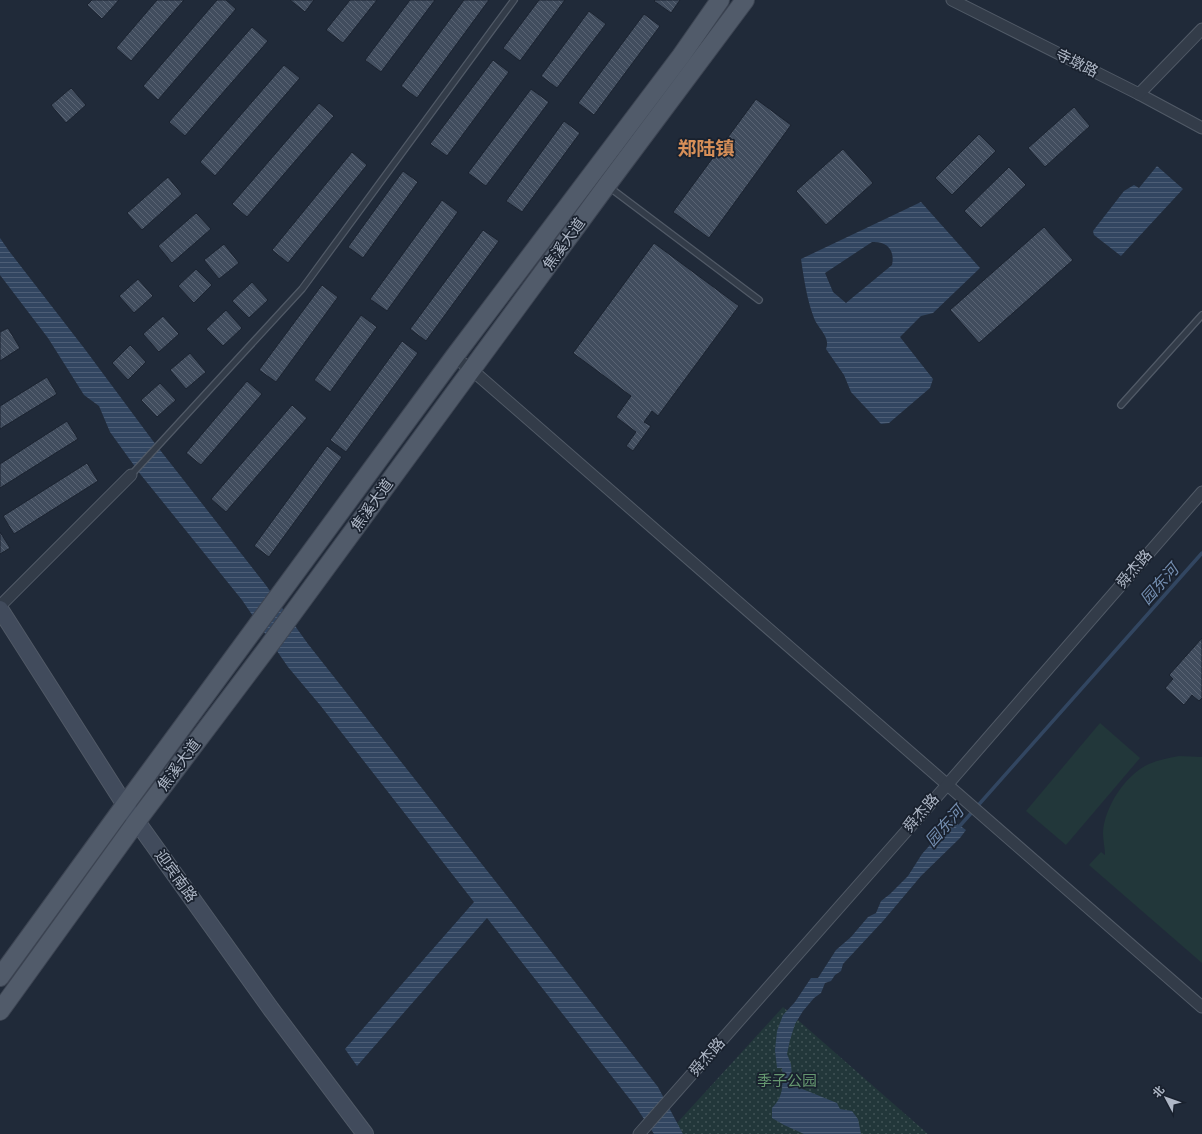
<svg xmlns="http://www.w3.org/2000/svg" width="1202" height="1134" font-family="Mulish,'Noto Sans SC',sans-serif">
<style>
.grass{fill:#22373a}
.park{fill:url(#park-dots)}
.water{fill:url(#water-rules);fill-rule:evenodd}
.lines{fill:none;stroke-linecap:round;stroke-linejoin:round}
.stream{stroke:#324661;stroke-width:3.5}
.building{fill:url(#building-back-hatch);stroke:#1b2330}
.lane-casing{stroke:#515a67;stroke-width:8}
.street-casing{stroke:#515a67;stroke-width:13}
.secondary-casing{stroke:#515a67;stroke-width:18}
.primary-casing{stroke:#3d4553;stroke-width:20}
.lane{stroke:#333c49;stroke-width:5.5}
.street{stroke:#333c49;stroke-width:11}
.secondary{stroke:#414b5c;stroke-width:16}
.primary{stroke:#515b6a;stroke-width:18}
.labels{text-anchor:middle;stroke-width:3.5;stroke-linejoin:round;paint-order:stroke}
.street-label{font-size:15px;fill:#aeb7c6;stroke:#19212e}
.park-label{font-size:15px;fill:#659770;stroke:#19212e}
.water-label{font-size:16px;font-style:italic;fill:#748eb0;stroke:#19212e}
.district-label{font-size:19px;font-weight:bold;fill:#d78f58;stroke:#19212e}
</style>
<defs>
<pattern id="park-dots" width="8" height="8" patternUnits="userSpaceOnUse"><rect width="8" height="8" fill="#22373a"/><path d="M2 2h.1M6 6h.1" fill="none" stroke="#405255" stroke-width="1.8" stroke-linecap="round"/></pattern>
<pattern id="water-rules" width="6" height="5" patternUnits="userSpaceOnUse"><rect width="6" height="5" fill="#324661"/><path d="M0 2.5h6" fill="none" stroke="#4d5e76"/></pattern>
<pattern id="building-back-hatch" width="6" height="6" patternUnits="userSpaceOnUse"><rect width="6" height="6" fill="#414d5e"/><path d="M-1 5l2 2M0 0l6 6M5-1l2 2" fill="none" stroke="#5a6474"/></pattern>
</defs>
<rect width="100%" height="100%" fill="#202a39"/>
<g class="grass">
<path d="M 1100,723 L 1140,758 L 1066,845 L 1026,811 Z"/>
<path d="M 1179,756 L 1202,757 L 1202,963 L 1089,865 L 1101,852 L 1105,855 C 1105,848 1103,841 1103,833 C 1104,808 1125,775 1149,764 C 1158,760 1169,758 1179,756 Z"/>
</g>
<path class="park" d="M 783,1007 L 928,1134 L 667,1134 Z"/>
<g class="water">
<path d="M 1157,166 L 1183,189 L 1121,256 L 1094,235 L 1093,231 L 1124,191 L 1134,185 L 1139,188 Z"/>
<path d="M 921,202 L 980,268 L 933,313 L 921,316 L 900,337 L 933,379 L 930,388 L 889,423 L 881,424 L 851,392 L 844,375 L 826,349 C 831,337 818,329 814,318 C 807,300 804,279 801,259 ZM 872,242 C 888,241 895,251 892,265 L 846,303 L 833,292 L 825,273 Z"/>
<path d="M 0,238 L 9,251 L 84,348 L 153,441 L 265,584 L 308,644 L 658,1087 L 683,1134 L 654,1134 L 636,1107 L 487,918 L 357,1066 L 345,1049 L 474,902 L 320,705 L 288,667 L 242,600 L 141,475 L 110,432 L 99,406 L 84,395 L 48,338 L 0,275 Z"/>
<path d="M 952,820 L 966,830 L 960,838 L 921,876 L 883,921 L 843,964 L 841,971 L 835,975 L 831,981 L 825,983 L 821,993 L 814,998 L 803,1011 L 795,1024 L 790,1040 L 787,1054 L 791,1064 L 792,1076 L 800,1088 L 837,1103 L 840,1109 L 852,1111 L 858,1119 L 861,1134 L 804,1134 L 784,1125 L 772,1118 L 772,1108 C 784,1096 783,1084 782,1068 L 777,1068 L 775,1050 L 777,1031 L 783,1015 L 795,1002 L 811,978 L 818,978 L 836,950 L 851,937 L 868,917 L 876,913 L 881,901 L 890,894 L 908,876 L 922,854 Z"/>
</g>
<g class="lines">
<path class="stream" d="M 958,828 L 1202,553"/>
</g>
<g class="building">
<path d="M 92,0 L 119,0 L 102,19 L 87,5 Z"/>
<path d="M 157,0 L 184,0 L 131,61 L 116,48 Z"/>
<path d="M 217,0 L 226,0 L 236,9 L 158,100 L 143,86 Z"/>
<path d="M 290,0 L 314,0 L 305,12 Z"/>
<path d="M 350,0 L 377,0 L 343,43 L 326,30 Z"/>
<path d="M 410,0 L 435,0 L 381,72 L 365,60 Z"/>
<path d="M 464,0 L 489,0 L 417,98 L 401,86 Z"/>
<path d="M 539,0 L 565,0 L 520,61 L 503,48 Z"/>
<path d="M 655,0 L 680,0 L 671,13 L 654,1 Z"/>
<path d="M 589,11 L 606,24 L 557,88 L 541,76 Z"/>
<path d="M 644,14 L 660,26 L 594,115 L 578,103 Z"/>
<path d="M 252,27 L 268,41 L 185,136 L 169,122 Z"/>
<path d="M 493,60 L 509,72 L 447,156 L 430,144 Z"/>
<path d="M 284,65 L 300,78 L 215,176 L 200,162 Z"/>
<path d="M 71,88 L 86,105 L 66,123 L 51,105 Z"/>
<path d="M 531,89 L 549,102 L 486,186 L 468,173 Z"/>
<path d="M 756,99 L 791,125 L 709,238 L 673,212 Z"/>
<path d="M 319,103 L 334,116 L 247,217 L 232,204 Z"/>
<path d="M 1074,107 L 1090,126 L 1045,167 L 1028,148 Z"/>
<path d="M 564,121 L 580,133 L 522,212 L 506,201 Z"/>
<path d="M 979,134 L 996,151 L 952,195 L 935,178 Z"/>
<path d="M 843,149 L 873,183 L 826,225 L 796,191 Z"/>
<path d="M 352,152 L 367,165 L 288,263 L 272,250 Z"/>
<path d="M 1009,167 L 1026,185 L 981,228 L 964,211 Z"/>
<path d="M 403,171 L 418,182 L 363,258 L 348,247 Z"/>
<path d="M 168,177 L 182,194 L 142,230 L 127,213 Z"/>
<path d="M 442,200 L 458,212 L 387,311 L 370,299 Z"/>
<path d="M 196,213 L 211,229 L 172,263 L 158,246 Z"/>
<path d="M 1044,227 L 1073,260 L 979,343 L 950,310 Z"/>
<path d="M 483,230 L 499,241 L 426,341 L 410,329 Z"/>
<path d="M 654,243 L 739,306 L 658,416 L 652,411 L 644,422 L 651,426 L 633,451 L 626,446 L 636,432 L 616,417 L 631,396 L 573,353 Z"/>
<path d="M 224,244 L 239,263 L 219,279 L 204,260 Z"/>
<path d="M 196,269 L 212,285 L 194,303 L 178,286 Z"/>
<path d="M 138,279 L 153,296 L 134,313 L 119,296 Z"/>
<path d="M 252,282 L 268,300 L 249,318 L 232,301 Z"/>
<path d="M 322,285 L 338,297 L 276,382 L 259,370 Z"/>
<path d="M 226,310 L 242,328 L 223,346 L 206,329 Z"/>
<path d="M 361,315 L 377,327 L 330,392 L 314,380 Z"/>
<path d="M 163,316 L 179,334 L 159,352 L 143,334 Z"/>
<path d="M 8,328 L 20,348 L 0,361 L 0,332 Z"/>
<path d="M 402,341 L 418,353 L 346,452 L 330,440 Z"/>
<path d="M 130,345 L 146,362 L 128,380 L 112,363 Z"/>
<path d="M 190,353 L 206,372 L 186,389 L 170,370 Z"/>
<path d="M 47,377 L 57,394 L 0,429 L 0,406 Z"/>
<path d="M 247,381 L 262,394 L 201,465 L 186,453 Z"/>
<path d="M 160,383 L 176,400 L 157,417 L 141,400 Z"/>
<path d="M 292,405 L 307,418 L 226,512 L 211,499 Z"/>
<path d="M 67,421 L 78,439 L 0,488 L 0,464 Z"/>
<path d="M 327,446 L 342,457 L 269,557 L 254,546 Z"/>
<path d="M 87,463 L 98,481 L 14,534 L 3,516 Z"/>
<path d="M 0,532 L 10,548 L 0,554 Z"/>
<path d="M 1202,638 L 1202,698 L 1199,701 L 1192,695 L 1184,705 L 1165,688 L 1173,679 L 1169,675 Z"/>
</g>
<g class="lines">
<defs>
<g id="lane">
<path d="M 609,187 L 759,300"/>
<path d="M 1121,405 L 1202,315"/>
<path d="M 131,475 L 302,289 L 514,0"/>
</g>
<g id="street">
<path d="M 952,0 L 1139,94 L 1202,128"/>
<path d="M 1139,94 L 1202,29"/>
<path d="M 454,357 L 472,370 L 1202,1007"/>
<path d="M 0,606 L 131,475"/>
<path d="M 639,1134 L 947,785 L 1202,492"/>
</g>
<path id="secondary" d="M 0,609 L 125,805 L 271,1009 L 365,1134"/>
<g id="primary">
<path d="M 0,977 L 125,805 L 454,357 L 681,56 L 720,0"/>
<path d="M 0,1011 L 137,821 L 268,647 L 607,185 L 745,0"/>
</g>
</defs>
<use href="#lane" class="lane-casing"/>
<use href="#street" class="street-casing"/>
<use href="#secondary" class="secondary-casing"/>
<use href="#primary" class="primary-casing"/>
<use href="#lane" class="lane"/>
<use href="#street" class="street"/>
<use href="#secondary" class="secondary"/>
<use href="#primary" class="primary"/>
</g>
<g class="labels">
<g class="street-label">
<text transform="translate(1077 63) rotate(26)" y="5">寺墩路</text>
<text transform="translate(564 244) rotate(-54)" y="5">焦溪大道</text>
<text transform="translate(372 505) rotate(-54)" y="5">焦溪大道</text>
<text transform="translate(1134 569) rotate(-49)" y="5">舜杰路</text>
<text transform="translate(179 765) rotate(-53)" y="5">焦溪大道</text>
<text transform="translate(921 813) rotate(-49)" y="5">舜杰路</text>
<text transform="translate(176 876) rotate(54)" y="5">迎宾南路</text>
<text transform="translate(707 1057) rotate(-49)" y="5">舜杰路</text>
</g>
<g class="park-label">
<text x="787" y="1086">季子公园</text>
</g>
<g class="water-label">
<text transform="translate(1159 584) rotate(-48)" y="6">园东河</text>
<text transform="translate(944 826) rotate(-48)" y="6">园东河</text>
</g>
<g class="district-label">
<text x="706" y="155">郑陆镇</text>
</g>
</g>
<g transform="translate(1166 1098) rotate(311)" stroke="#19212e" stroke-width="3" paint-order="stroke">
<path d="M0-3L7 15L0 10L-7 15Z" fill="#aeb7c6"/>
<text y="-6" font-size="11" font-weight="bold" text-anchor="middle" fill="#aeb7c6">北</text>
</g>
</svg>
